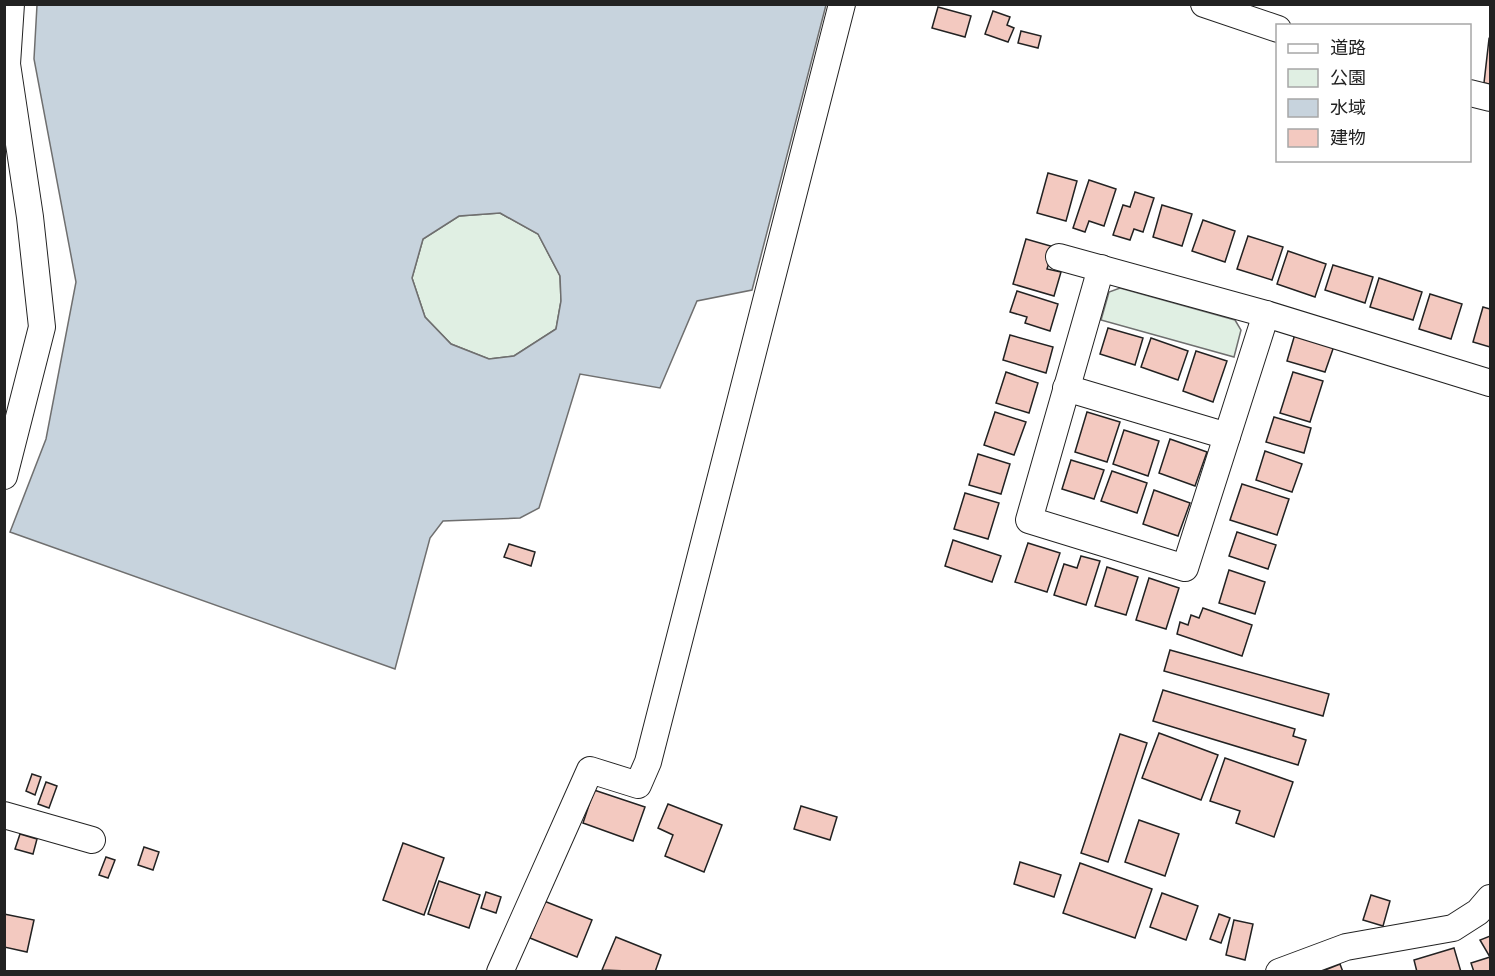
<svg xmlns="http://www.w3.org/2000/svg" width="1495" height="976" font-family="'Sofia Sans Condensed','Noto Sans JP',sans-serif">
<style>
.green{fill:#e0efe3;stroke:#6f6f6f;stroke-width:1.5}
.water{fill:#c7d3dd;stroke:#6f6f6f;stroke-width:1.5;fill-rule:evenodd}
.building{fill:#f3c9c0;stroke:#222;stroke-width:1.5}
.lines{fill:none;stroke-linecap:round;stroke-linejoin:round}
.minor-casing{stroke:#222;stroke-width:28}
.minor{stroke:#fff;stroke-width:26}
</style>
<rect width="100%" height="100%" fill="#fff"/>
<g class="green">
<path d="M 500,213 L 538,234 L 560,276 L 561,301 L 556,329 L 514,356 L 489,359 L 451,344 L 425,317 L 412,278 L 423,239 L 459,216 Z"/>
<path d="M 1120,288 L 1235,320 L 1241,330 L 1234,357 L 1101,320 L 1109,292 Z"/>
</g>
<path class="water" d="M 37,5 L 37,4 L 826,5 L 752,290 L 697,301 L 660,388 L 580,374 L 539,508 L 520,518 L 443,521 L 430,538 L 395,669 L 10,532 L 46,439 L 76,282 L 34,59 ZM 500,213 L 538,234 L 560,276 L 561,301 L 556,329 L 514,356 L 489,359 L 451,344 L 425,317 L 412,278 L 423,239 L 459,216 Z"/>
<g class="building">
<path d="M 938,7 L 971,16 L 965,37 L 932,28 Z"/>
<path d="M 993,11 L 1010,17 L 1007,25 L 1014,28 L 1008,42 L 985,34 Z"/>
<path d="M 1021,31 L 1041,36 L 1038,48 L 1018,43 Z"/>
<path d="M 1489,39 L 1490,40 L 1490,84 L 1484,83 Z"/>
<path d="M 1048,173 L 1077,181 L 1066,221 L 1037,213 Z"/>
<path d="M 1089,180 L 1116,189 L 1104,226 L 1089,221 L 1085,232 L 1073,228 Z"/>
<path d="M 1135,192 L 1154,198 L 1143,232 L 1134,229 L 1130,240 L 1113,235 L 1123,205 L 1130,207 Z"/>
<path d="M 1162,205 L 1192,214 L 1182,246 L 1153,237 Z"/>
<path d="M 1203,220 L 1235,231 L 1225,262 L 1192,251 Z"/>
<path d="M 1248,236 L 1283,247 L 1272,280 L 1237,269 Z"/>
<path d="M 1026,239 L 1054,247 L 1047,269 L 1061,272 L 1054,296 L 1013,284 Z"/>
<path d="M 1288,251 L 1326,264 L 1315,297 L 1277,284 Z"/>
<path d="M 1333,265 L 1373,277 L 1365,303 L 1325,290 Z"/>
<path d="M 1379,278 L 1422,292 L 1413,320 L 1370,307 Z"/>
<path d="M 1017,291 L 1058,304 L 1050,331 L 1025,323 L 1027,317 L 1010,312 Z"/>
<path d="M 1430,294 L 1462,304 L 1451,339 L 1419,329 Z"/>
<path d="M 1483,307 L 1490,309 L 1490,347 L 1473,342 Z"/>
<path d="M 1108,328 L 1143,338 L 1135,365 L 1100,354 Z"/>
<path d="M 1295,334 L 1334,346 L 1325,372 L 1287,361 Z"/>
<path d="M 1010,335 L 1053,347 L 1046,373 L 1003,360 Z"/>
<path d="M 1151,338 L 1188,351 L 1178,380 L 1141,367 Z"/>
<path d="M 1196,351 L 1227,361 L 1213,402 L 1183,391 Z"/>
<path d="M 1006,372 L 1038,383 L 1029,413 L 996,403 Z"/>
<path d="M 1293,372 L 1323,381 L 1310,422 L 1280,413 Z"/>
<path d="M 995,412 L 1026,422 L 1014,455 L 984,445 Z"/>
<path d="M 1087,412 L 1120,422 L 1107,462 L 1075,452 Z"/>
<path d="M 1274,417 L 1311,428 L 1304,453 L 1266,442 Z"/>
<path d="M 1124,430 L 1159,441 L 1148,476 L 1113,464 Z"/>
<path d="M 1170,439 L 1207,452 L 1195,486 L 1159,473 Z"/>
<path d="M 1265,451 L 1302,464 L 1292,492 L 1256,480 Z"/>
<path d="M 978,454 L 1010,464 L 1001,494 L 969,485 Z"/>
<path d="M 1071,460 L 1104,470 L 1094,499 L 1062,489 Z"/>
<path d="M 1112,471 L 1147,483 L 1137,513 L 1101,501 Z"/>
<path d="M 1242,484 L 1289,499 L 1277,535 L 1230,520 Z"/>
<path d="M 1154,490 L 1190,503 L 1178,536 L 1143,524 Z"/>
<path d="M 965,493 L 999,503 L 988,539 L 954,529 Z"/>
<path d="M 1237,532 L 1276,545 L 1268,569 L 1229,556 Z"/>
<path d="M 953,540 L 1001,556 L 992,582 L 945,566 Z"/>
<path d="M 1028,543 L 1060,553 L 1047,592 L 1015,582 Z"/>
<path d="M 509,544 L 535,552 L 531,566 L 504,557 Z"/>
<path d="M 1081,556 L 1100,561 L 1086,605 L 1054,595 L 1064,564 L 1077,568 Z"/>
<path d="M 1107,567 L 1138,577 L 1126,615 L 1095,606 Z"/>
<path d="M 1229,570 L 1265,582 L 1255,614 L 1219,603 Z"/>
<path d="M 1149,578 L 1179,588 L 1166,629 L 1136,620 Z"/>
<path d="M 1203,608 L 1252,625 L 1242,656 L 1177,634 L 1180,622 L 1188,625 L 1191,615 L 1199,618 Z"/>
<path d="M 1170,650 L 1329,694 L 1323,716 L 1164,671 Z"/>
<path d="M 1163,690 L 1295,729 L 1293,736 L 1306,740 L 1298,765 L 1153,721 Z"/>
<path d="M 1159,733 L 1218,755 L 1201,800 L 1142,778 Z"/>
<path d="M 1120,734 L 1147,743 L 1108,862 L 1081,853 Z"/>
<path d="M 1225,758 L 1293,782 L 1274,837 L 1236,823 L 1240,811 L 1210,801 Z"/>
<path d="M 32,774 L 41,777 L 35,795 L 26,791 Z"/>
<path d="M 46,782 L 57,786 L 49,808 L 38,804 Z"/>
<path d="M 594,790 L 645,807 L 633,841 L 583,823 Z"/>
<path d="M 668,804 L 722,825 L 704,872 L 665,856 L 673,835 L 658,828 Z"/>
<path d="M 801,806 L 837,817 L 830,840 L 794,829 Z"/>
<path d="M 1139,820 L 1179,834 L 1165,876 L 1125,862 Z"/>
<path d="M 20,834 L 37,839 L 33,854 L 15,849 Z"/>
<path d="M 403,843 L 444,858 L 424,915 L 383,900 Z"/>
<path d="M 144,847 L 159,852 L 153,870 L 138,865 Z"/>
<path d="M 106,857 L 115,860 L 108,878 L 99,875 Z"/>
<path d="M 1020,862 L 1061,875 L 1054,897 L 1014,884 Z"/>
<path d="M 1080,863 L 1152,889 L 1135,938 L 1063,913 Z"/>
<path d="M 439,881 L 480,895 L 469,928 L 428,914 Z"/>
<path d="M 486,892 L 501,897 L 496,913 L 481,908 Z"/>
<path d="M 1162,893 L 1198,906 L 1186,940 L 1150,927 Z"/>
<path d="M 1371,895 L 1390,901 L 1383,926 L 1363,920 Z"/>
<path d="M 544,901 L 592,920 L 577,957 L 530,938 Z"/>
<path d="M 4,914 L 34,920 L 27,952 L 4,947 Z"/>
<path d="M 1219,914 L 1230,918 L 1221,943 L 1210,939 Z"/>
<path d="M 1234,920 L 1253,924 L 1245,960 L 1226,955 Z"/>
<path d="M 1490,936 L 1490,972 L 1474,972 L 1471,963 L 1490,957 L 1480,940 Z"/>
<path d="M 616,937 L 661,955 L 655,972 L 602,970 Z"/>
<path d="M 1454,948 L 1461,972 L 1417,972 L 1414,960 Z"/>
<path d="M 1340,964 L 1343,972 L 1320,972 Z"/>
</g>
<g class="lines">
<defs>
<g id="minor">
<path d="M 1204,4 L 1278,29"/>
<path d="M 1470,93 L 1490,98"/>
<path d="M 1059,257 L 1266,314 L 1490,383"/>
<path d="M 1101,268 L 1029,520 L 1185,568 L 1266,314"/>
<path d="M 1066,388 L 1227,436"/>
<path d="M 4,476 L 42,327 L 30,217 L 7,64 L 11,4"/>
<path d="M 4,815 L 92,840"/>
<path d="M 500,972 L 590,770 L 638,785 L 648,762 L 842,4"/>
<path d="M 1279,972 L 1346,947 L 1453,928 L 1478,912 L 1490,898"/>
</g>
</defs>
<use href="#minor" class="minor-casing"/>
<use href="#minor" class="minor"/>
</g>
<rect width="1495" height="976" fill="none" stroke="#222222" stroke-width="12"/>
<rect x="1276" y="24" width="195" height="138" fill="#ffffff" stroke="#a7a7a7" stroke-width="1.5"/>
<rect x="1288" y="44" width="30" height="9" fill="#ffffff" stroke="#a7a7a7" stroke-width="1.5"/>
<text x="1330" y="54" font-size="18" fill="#222222">道路</text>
<rect x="1288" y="69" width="30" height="18" fill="#e0efe3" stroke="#a7a7a7" stroke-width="1.5"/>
<text x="1330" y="84" font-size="18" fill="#222222">公園</text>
<rect x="1288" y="99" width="30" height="18" fill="#c7d3dd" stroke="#a7a7a7" stroke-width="1.5"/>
<text x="1330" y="114" font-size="18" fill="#222222">水域</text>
<rect x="1288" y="129" width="30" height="18" fill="#f3c9c0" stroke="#a7a7a7" stroke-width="1.5"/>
<text x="1330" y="144" font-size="18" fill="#222222">建物</text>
</svg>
